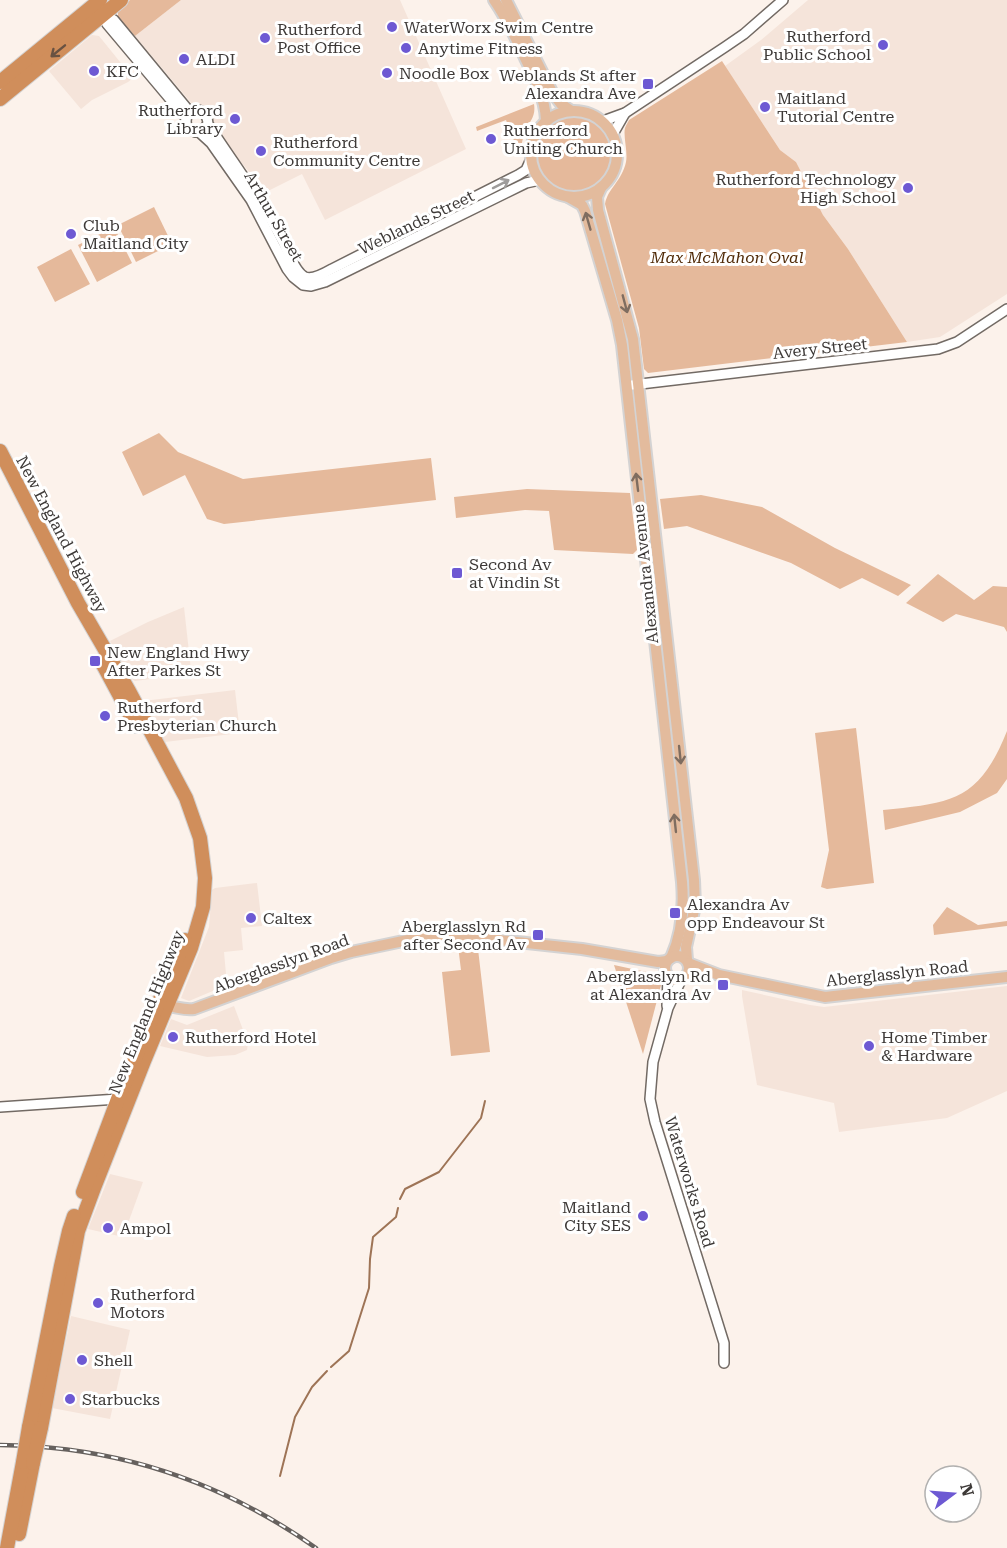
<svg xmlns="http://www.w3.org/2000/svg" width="1007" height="1548" font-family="'Roboto Serif',serif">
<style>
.built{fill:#f5e4da}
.green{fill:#e5b99b}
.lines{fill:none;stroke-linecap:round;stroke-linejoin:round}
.stream{stroke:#9e7456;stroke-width:2}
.minor-casing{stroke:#726a64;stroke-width:12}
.major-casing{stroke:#d4d3d3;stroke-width:14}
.highway-casing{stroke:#d4d3d3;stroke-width:16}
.minor{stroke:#fff;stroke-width:9}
.major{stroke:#e3bb9d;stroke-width:10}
.highway{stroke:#d08e5b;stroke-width:14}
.rail-casing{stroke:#66615e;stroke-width:4.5}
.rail{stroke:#fff;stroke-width:2;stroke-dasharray:7;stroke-linecap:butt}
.highway-bridge-casing{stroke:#d4d3d3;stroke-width:16;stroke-linecap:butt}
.highway-bridge{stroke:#d08e5b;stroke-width:14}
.oneway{stroke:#695242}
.oneway2{stroke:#9e9c9b}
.oneway3{stroke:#7f6d60}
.poi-dot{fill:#6d59d3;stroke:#fff;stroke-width:2}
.labels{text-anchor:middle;stroke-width:6;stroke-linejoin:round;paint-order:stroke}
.poi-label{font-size:16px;fill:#3d3937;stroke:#fff;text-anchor:start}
.street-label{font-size:16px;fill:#3d3937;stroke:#fff}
.park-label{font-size:16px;font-style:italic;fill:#512b08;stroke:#fff}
</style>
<rect width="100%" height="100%" fill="#fcf2eb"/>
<g class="built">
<path d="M 181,0 L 400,0 L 466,149 L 325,220 L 302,174 L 266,192 L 135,36 Z"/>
<path d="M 808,0 L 1007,0 L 1007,294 L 940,337 L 907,342 L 848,249 L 823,215 L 796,162 L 780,150 L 725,66 L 761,40 Z"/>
<path d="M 92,35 L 99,36 L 133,78 L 128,82 L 92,100 L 81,109 L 49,71 Z"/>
<path d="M 184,607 L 191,670 L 188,674 L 135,681 L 130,678 L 110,641 L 148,622 Z"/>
<path d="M 235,690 L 240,733 L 165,742 L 143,701 Z"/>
<path d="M 257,883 L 262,926 L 241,928 L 243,950 L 224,952 L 227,985 L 189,1001 L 181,998 L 209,927 L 212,890 L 215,888 Z"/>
<path d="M 1007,986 L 1007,1091 L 947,1118 L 839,1132 L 834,1103 L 757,1085 L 742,996 L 742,990 L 810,1005 L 824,1007 Z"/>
<path d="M 234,1006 L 248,1043 L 247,1050 L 235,1055 L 207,1057 L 160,1046 L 171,1019 L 187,1025 Z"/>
<path d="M 110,1174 L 143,1182 L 123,1237 L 88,1229 Z"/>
<path d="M 71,1316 L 130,1330 L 110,1419 L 52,1408 Z"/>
</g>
<g class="green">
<path d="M 130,0 L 181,0 L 135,36 L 118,17 L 118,10 Z"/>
<path d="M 722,61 L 780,150 L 796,162 L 823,215 L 848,249 L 907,342 L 648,373 L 644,369 L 639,328 L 605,204 C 608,188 622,181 626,162 C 628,152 623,136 625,128 C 626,125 628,122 629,120 Z"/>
<path d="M 534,104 C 536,117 530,120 525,132 C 522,139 521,148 520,156 L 506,120 L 477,131 L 476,127 Z"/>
<circle cx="574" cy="152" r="39"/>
<path d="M 154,207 L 172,244 L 136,262 L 118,225 Z"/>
<path d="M 114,227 L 132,263 L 97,282 L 78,245 Z"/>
<path d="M 71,249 L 90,284 L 55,302 L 37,267 Z"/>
<path d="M 159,433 L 178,452 L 243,479 L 431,458 L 436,500 L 224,524 L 207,519 L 185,475 L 143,496 L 122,452 Z"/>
<path d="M 527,489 L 630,493 L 637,550 L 633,554 L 554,550 L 549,511 L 525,510 L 456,518 L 454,497 Z"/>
<path d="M 701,495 L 762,507 L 835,548 L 911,585 L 898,596 L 862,578 L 840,589 L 791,563 L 687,526 L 664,529 L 660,499 Z"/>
<path d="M 938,574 L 974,600 L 993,586 L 1007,587 L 1007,632 L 1004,627 L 956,614 L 943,622 L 906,603 Z"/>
<path d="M 856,728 L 874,883 L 827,889 L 821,887 L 829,850 L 815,733 Z"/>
<path d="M 1007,731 L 1007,779 L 997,793 L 960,812 L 885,830 L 883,810 C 952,803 979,801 1007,731 Z"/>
<path d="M 947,907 L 978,925 L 1007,921 L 1007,926 L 934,935 L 933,925 Z"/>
<path d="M 458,946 L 478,949 L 490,1052 L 451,1056 L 442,972 L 461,970 Z"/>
<path d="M 614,965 L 651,973 L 657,978 L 661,985 L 643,1054 Z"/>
</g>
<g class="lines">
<g class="stream">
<path d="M 400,1199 L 405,1189 L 439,1172 L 481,1118 L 485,1101"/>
<path d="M 331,1367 L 349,1351 L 369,1288 L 370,1259 L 373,1237 L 396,1217 L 398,1208"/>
<path d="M 280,1476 L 295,1417 L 312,1387 L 327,1371"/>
</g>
<defs>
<g id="minor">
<path d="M 100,11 L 103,14 L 114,20 L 190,112"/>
<path d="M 103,14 L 107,24 L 186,118"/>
<path d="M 603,121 L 625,113 L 725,47 L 744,34 L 783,0"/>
<path d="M 208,124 L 202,131 L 195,132 L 187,127 C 181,107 207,103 208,124 C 234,164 261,199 283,242 C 287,251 296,273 305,277 C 313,280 325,273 332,269 L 518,175 L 526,170 L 531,159"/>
<path d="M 199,132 L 211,143 L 251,200 L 287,269 L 293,277 L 303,285 L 311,286 L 325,282 L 526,183 L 540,180"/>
<path d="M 613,134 L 625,113"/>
<path d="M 632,385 L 938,349 L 957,342 L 1007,309"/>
<path d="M 681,980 L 668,1008 L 653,1062 L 650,1099 L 655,1122 L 724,1343 L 724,1363"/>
<path d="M 667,1006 L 668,976"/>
<path d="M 0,1107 L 118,1099"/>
</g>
<g id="major">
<path d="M 494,0 C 507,19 516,38 525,58 C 535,78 545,98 546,120"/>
<path d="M 506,0 L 552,92 L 561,104 L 570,110"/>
<circle cx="574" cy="154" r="43"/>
<path d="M 601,188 L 597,197 L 598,210 L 633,339 L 694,880 L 695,906 L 686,947 L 687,960"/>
<path d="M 568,197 L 582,205 L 585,211 L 617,320 L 622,345 L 682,882 C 684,907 682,934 671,958"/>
<circle cx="677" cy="968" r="12"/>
<path d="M 688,963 L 719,975 L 825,997 L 1007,977"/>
<path d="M 161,1007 C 171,1004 182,1011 194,1009 L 331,958 L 351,952 L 427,936 L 453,935 L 582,949 L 658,962 L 667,961"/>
</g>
<g id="highway">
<path d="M 0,82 L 100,0"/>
<path d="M 0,99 L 121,0"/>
<path d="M 0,451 L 78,603 L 129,691 L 186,798 L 200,838 L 205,878 L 203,907 L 191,948 L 144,1061 L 94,1188 L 78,1231 L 41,1428"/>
<path d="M 101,661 L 136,726"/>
<path d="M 83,1192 L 118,1099 L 185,940"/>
<path d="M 29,1427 L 61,1266 L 69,1231 L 74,1216"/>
<path d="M 19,1534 L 33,1463"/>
<path d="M 7,1548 L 23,1462"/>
</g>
</defs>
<use href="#minor" class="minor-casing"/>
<use href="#major" class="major-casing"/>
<use href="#highway" class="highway-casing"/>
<use href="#minor" class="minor"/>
<use href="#major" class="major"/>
<use href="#highway" class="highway"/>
<defs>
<path id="rail" d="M 0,1445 C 117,1446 221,1481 316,1548"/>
</defs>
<use href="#rail" class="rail-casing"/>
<use href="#rail" class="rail"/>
<defs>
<g id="highway-bridge">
<path d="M 23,1462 L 29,1427"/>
<path d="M 33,1463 L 41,1428"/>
</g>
</defs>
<use href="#highway-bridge" class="highway-bridge-casing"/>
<use href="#highway-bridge" class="highway-bridge"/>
</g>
<defs><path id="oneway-shaft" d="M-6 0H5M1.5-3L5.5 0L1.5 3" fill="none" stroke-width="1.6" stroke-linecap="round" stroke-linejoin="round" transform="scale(1.5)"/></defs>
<use class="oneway" href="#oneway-shaft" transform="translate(58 51) rotate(141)"/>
<use class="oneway2" href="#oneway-shaft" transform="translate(501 184) rotate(-27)"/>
<g class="oneway3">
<use href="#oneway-shaft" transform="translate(588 221) rotate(-106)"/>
<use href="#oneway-shaft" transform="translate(625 304) rotate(75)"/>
<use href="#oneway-shaft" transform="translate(637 482) rotate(-97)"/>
<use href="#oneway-shaft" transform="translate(680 755) rotate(84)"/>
<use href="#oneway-shaft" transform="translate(675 823) rotate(-96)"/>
</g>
<g class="poi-dot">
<circle cx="392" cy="27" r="6"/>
<circle cx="265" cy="38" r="6"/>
<circle cx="883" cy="45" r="6"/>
<circle cx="406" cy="48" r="6"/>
<circle cx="184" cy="59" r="6"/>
<circle cx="94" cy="71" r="6"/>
<circle cx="387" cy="73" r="6"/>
<rect x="642" y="78" width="12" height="12" rx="3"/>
<circle cx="765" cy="107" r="6"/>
<circle cx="235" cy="119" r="6"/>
<circle cx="491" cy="139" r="6"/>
<circle cx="261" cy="151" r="6"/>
<circle cx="908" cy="188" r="6"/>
<circle cx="71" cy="234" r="6"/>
<rect x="451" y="567" width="12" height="12" rx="3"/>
<rect x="89" y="655" width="12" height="12" rx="3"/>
<circle cx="105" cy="716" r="6"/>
<rect x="669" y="907" width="12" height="12" rx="3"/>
<circle cx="251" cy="918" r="6"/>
<rect x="532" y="929" width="12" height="12" rx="3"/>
<rect x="717" y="979" width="12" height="12" rx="3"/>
<circle cx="173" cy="1037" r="6"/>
<circle cx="869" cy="1046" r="6"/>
<circle cx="643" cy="1216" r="6"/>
<circle cx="108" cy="1228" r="6"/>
<circle cx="98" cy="1303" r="6"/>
<circle cx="82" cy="1360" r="6"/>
<circle cx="70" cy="1399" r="6"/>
</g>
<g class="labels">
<g class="poi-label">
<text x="404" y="33">WaterWorx Swim Centre</text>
<text x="277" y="35">Rutherford<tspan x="277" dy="18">Post Office</tspan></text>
<text x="871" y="42" text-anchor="end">Rutherford<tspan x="871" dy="18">Public School</tspan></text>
<text x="418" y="54">Anytime Fitness</text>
<text x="196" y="65">ALDI</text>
<text x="106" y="77">KFC</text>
<text x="399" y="79">Noodle Box</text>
<text x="636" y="81" text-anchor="end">Weblands St after<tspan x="636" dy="18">Alexandra Ave</tspan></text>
<text x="777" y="104">Maitland<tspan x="777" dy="18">Tutorial Centre</tspan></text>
<text x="223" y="116" text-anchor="end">Rutherford<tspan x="223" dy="18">Library</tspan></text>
<text x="503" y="136">Rutherford<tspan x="503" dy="18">Uniting Church</tspan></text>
<text x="273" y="148">Rutherford<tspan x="273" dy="18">Community Centre</tspan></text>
<text x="896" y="185" text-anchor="end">Rutherford Technology<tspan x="896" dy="18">High School</tspan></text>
<text x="83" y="231">Club<tspan x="83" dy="18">Maitland City</tspan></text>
<text x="469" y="570">Second Av<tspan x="469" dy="18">at Vindin St</tspan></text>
<text x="107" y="658">New England Hwy<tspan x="107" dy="18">After Parkes St</tspan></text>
<text x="117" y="713">Rutherford<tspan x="117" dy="18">Presbyterian Church</tspan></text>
<text x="687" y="910">Alexandra Av<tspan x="687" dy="18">opp Endeavour St</tspan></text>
<text x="263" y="924">Caltex</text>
<text x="526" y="932" text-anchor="end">Aberglasslyn Rd<tspan x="526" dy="18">after Second Av</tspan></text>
<text x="711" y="982" text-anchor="end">Aberglasslyn Rd<tspan x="711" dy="18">at Alexandra Av</tspan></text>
<text x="185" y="1043">Rutherford Hotel</text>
<text x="881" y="1043">Home Timber<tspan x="881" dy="18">&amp; Hardware</tspan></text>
<text x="631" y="1213" text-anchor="end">Maitland<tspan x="631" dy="18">City SES</tspan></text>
<text x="120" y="1234">Ampol</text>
<text x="110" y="1300">Rutherford<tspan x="110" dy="18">Motors</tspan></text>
<text x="94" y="1366">Shell</text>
<text x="82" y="1405">Starbucks</text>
</g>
<g class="street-label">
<text transform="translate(274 216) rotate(60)" y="6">Arthur Street</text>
<text transform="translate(416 222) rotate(-26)" y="6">Weblands Street</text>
<text transform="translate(820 348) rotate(-6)" y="6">Avery Street</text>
<text transform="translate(62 534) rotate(62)" y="6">New England Highway</text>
<text transform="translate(645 574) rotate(-96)" y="6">Alexandra Avenue</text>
<text transform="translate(281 963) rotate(-20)" y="6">Aberglasslyn Road</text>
<text transform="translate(897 973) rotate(-6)" y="6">Aberglasslyn Road</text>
<text transform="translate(146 1012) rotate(-68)" y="6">New England Highway</text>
<text transform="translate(690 1182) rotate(73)" y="6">Waterworks Road</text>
</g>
<g class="park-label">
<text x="727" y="263">Max McMahon Oval</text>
</g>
</g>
<g transform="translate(953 1494) rotate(74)"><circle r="28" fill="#ffffff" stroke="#b1b0af" stroke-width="1.5"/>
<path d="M0-4.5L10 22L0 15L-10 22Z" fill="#6d59d3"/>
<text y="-9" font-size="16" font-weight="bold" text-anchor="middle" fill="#3d3937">N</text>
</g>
</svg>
